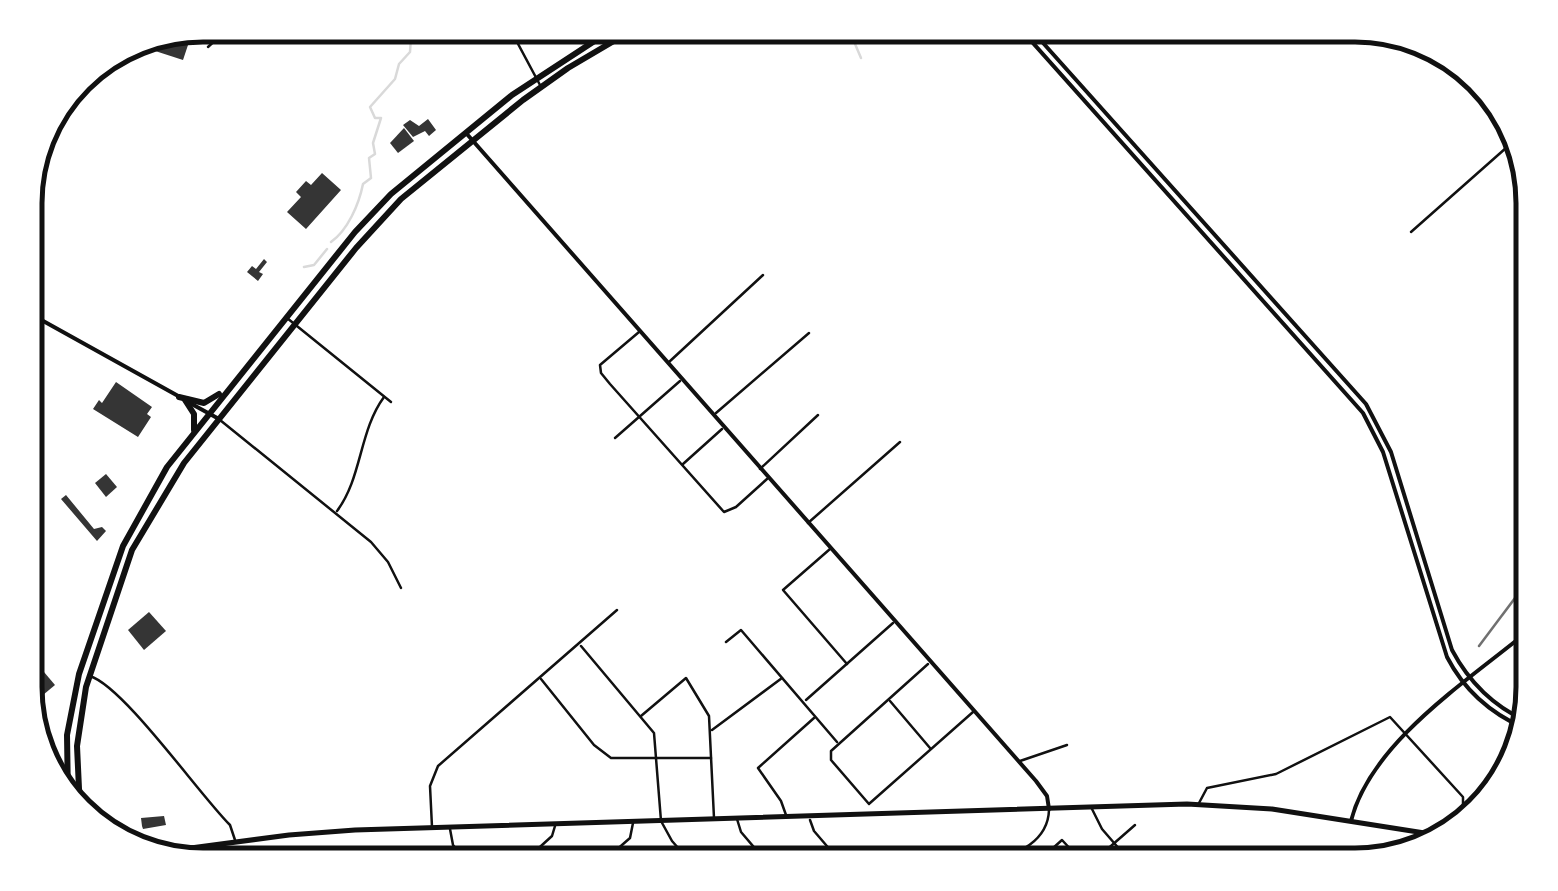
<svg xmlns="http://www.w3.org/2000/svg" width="1558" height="891" font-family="'Fira Sans',sans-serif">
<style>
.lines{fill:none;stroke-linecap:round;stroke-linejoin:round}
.stream{stroke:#d9d9d9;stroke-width:2.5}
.building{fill:#353535}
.minor{stroke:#111;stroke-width:2.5}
.tertiary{stroke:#111;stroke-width:4}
.secondary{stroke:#111;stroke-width:4}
.primary{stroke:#111;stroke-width:5}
.trunk{stroke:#111;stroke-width:6}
.rail{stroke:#707070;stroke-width:2.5}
.rim{fill:none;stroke:#111;stroke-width:5}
</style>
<rect width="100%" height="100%" fill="#fff"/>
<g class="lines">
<g class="stream">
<path d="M 847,25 L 861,58"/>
<path d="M 331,242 C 348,230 359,204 363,184 L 371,178 L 369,158 L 375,154 L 373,143 L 381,118 L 375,118 L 370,107 L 395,79 L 399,64 L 410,52 L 411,37 L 416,25"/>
<path d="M 304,267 L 314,265 L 327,249"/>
</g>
</g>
<g class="building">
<path d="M 176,35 L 189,42 L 183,60 L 149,49 L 150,45 Z"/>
<path d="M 428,119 L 436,130 L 429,136 L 425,131 L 413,137 L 403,125 L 410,120 L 419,126 Z"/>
<path d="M 404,128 L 414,141 L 398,153 L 390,143 Z"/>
<path d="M 322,173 L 341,190 L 306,229 L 287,212 L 301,197 L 296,192 L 306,181 L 311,185 Z"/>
<path d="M 264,259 L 267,262 L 259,272 L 263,274 L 258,281 L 247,272 L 252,266 L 256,269 Z"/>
<path d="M 116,382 L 152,407 L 147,414 L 151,417 L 138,437 L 93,409 L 99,400 L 102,403 Z"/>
<path d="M 106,474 L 117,487 L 106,497 L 95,483 Z"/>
<path d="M 66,495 L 94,529 L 102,527 L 106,531 L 97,541 L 61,499 Z"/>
<path d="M 149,612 L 166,631 L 144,650 L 128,630 Z"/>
<path d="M 27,652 L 55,685 L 31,705 L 27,699 Z"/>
<path d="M 164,816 L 166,825 L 143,829 L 142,826 L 141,818 Z"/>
</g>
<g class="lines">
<g class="minor">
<path d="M 508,25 L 540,85"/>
<path d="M 208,47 L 232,25"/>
<path d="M 1411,232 L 1515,140"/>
<path d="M 287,318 L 391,402"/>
<path d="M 639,332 L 600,365 L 601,373 L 610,384 L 724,512 L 736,507 L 767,479"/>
<path d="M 669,362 L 763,275"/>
<path d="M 716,413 L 809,333"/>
<path d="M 220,420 L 371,542 L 388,562 L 401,588"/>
<path d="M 615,438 L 680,381"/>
<path d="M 683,464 L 722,429"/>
<path d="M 760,469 L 818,415"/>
<path d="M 337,511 C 362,478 359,431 384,397"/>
<path d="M 808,523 L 900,442"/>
<path d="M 830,549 L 783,590 L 847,664"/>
<path d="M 726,642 L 741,630 L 837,742"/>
<path d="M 581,646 L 654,733 L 661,821 L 672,841 L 694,866"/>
<path d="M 90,676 C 124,687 199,794 230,825 L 235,840"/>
<path d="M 541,679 L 594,745 L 611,758 L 711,758"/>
<path d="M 806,700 L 893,623"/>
<path d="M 890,701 L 930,748"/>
<path d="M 641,716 L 686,678 L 709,716 L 714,818"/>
<path d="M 712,730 L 782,678"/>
<path d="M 1020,761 L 1067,745"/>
<path d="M 870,803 L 973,712"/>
<path d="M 1199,803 L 1207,788 L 1276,774 L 1390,717 L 1463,797 L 1463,826"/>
<path d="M 869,804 L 831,760 L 831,751 L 928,664"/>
<path d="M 1091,807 L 1102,829 L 1134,866"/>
<path d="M 786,815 L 781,801 L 758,768 L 814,718"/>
<path d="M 737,819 L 741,832 L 770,866"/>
<path d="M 810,820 L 814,831 L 844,866"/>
<path d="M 432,827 L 430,786 L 438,766 L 617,610"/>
<path d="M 450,829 L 453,845 L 471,866"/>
<path d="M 181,849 L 186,861"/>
<path d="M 519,866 L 552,836 L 555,826"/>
<path d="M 598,866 L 630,838 L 633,823"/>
<path d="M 810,866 L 828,849"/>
<path d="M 985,866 C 1013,855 1048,844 1049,810"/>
<path d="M 1033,866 L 1062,840 L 1086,866"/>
<path d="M 1088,866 L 1135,825"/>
<path d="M 1145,866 L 1161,853"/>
</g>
<g class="tertiary">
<path d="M 1472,76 L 1506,115"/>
<path d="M 466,133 L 1036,781 L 1047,796 L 1049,809"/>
<path d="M 27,312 L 180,397"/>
<path d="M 188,402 L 219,419"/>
<path d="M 1351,821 C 1371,741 1471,679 1533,627"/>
</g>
<g class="secondary">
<path d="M 1017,25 L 1363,413 L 1383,452 L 1447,657 C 1464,690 1490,713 1524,728"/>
<path d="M 1027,25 L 1366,404 L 1391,452 L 1452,650 C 1469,682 1493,706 1526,721"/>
</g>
<path class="primary" d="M 153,853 L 289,835 L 355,830 L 1187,804 L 1272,809 L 1450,837"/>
<g class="trunk">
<path d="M 179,397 L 204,403 L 219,394"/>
<path d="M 185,400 L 194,414 L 194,430"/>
<path d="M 68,798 L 67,735 L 79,674 L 123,546 L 167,467 L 355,232 L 391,194 L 512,95 L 619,25"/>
<path d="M 80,810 L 77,746 L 86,687 L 132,550 L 184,463 L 356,248 L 401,199 L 523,100 L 568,68 L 641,25"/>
</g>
<path class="rail" d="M 1479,646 L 1533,574"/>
</g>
<path d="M0 0H1558V891H0ZM203 42H1355A161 161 0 0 1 1516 203V687A161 161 0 0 1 1355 848H203A161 161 0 0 1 42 687V203A161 161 0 0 1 203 42Z" fill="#fff" fill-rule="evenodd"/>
<path class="rim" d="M203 42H1355A161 161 0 0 1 1516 203V687A161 161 0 0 1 1355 848H203A161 161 0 0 1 42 687V203A161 161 0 0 1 203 42Z"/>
</svg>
